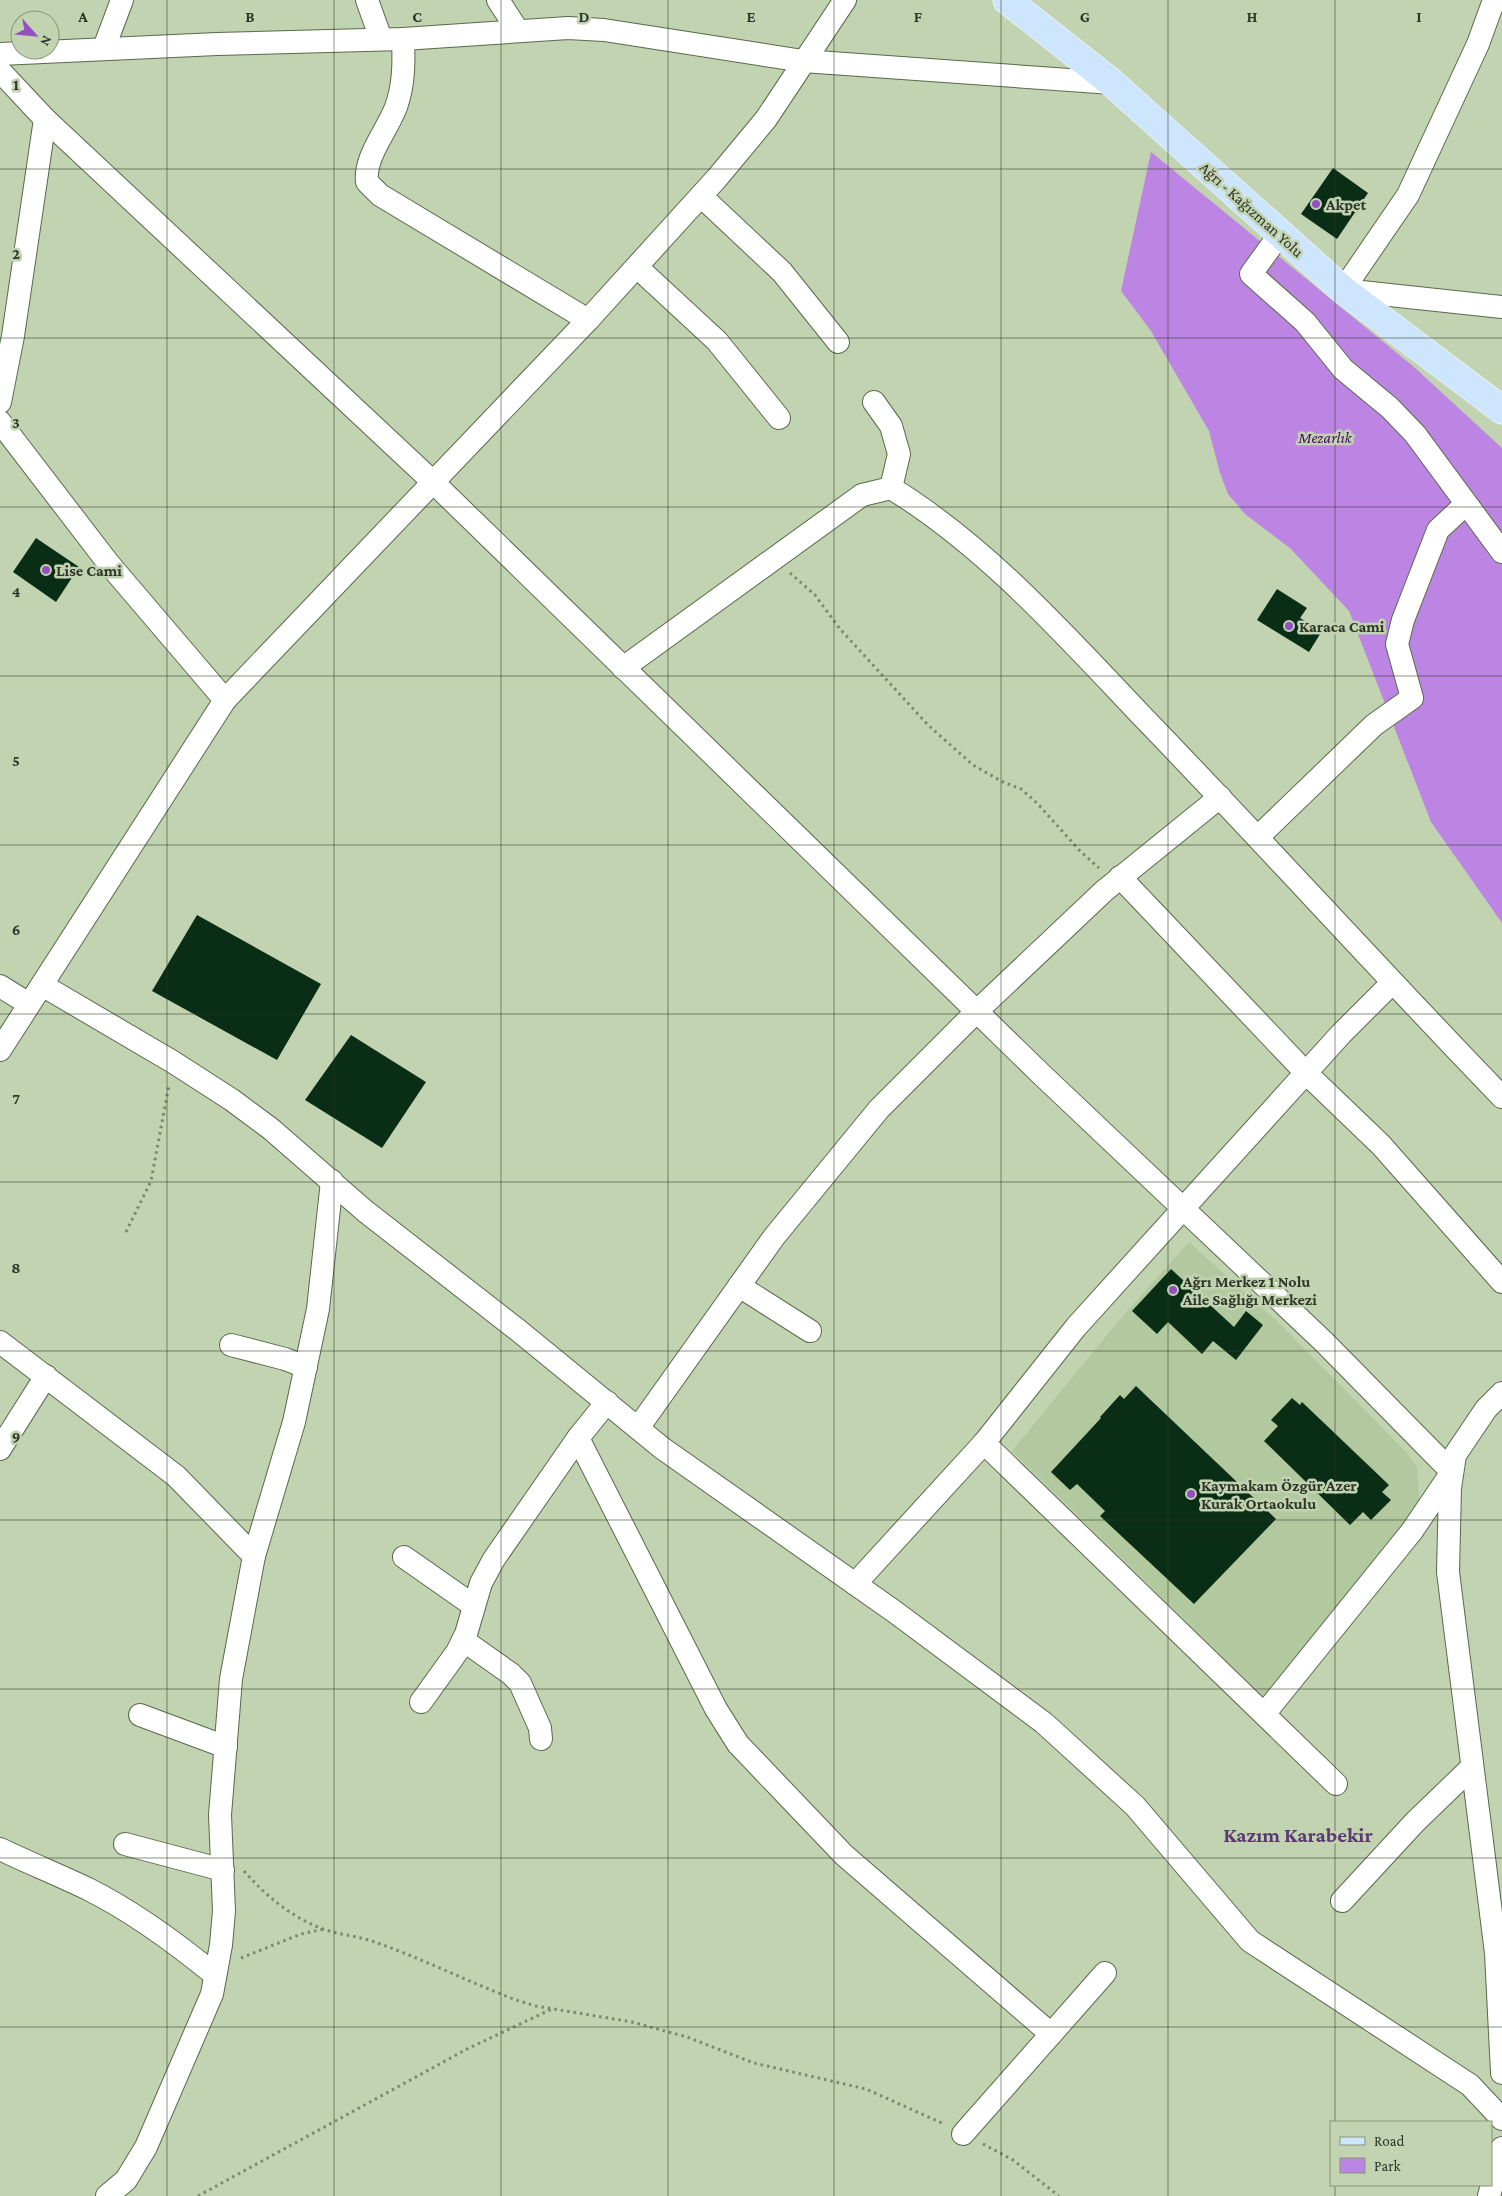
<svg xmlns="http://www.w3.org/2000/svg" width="1502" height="2196" font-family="'Crimson Pro',serif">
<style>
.built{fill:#b2c89e}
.green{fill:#bc85e4}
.building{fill:#0a2e15}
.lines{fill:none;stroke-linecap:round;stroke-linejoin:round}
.minor-casing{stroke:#59694a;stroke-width:24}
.major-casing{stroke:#fff;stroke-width:29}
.path{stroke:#7b876e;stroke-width:3;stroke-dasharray:2.5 4;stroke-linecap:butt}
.minor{stroke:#fff;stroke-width:22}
.major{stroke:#cde5fd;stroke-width:28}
.grid{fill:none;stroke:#303729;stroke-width:1;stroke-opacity:0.55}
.poi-dot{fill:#954fc3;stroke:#c1d3b0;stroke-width:2}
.labels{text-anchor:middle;stroke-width:5;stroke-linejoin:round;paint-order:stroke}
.poi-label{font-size:16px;font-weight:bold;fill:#303729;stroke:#c1d3b0;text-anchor:start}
.street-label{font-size:16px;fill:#303729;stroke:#c1d3b0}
.park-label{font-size:16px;font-style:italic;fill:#490c68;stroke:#c1d3b0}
.district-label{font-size:21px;font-weight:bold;fill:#5c3973;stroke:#c1d3b0}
.grid-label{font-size:16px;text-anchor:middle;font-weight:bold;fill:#303729;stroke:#c1d3b0;stroke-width:5;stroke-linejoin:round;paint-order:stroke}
</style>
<rect width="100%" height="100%" fill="#c1d3b0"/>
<path class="built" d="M 1189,1242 L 1279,1323 L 1406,1452 L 1417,1467 L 1420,1511 L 1264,1697 L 1012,1451 L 1116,1324 Z"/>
<path class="green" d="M 1151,152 L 1414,367 L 1502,448 L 1502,923 L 1431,822 L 1349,611 L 1290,548 L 1245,514 L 1228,494 L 1220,473 L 1209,431 L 1151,331 L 1121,291 Z"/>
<g class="building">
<path d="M 1333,168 L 1368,193 L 1337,239 L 1301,214 Z"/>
<path d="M 36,538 L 79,567 L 56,602 L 13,572 Z"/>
<path d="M 1277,589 L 1307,608 L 1300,618 L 1322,631 L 1309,652 L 1257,620 Z"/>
<path d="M 197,915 L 321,984 L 277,1060 L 152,991 Z"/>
<path d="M 351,1035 L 426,1082 L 382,1148 L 305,1100 Z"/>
<path d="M 1171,1269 L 1234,1327 L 1246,1311 L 1263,1325 L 1236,1360 L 1213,1341 L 1202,1354 L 1168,1322 L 1157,1334 L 1132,1311 Z"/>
<path d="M 1136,1386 L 1276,1519 L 1194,1604 L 1100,1516 L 1105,1511 L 1077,1484 L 1070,1490 L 1051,1472 L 1101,1418 L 1100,1417 L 1120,1395 L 1124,1399 Z"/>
<path d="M 1292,1398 L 1300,1405 L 1302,1402 L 1389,1485 L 1382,1492 L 1391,1500 L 1371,1520 L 1363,1512 L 1350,1525 L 1264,1441 L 1278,1426 L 1271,1420 Z"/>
</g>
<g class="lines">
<defs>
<g id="minor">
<path d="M 367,0 L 381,39"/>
<path d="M 498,0 L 518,31"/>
<path d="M 1494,0 L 1478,44 L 1408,195 L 1343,290 L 1502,307"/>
<path d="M 403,39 C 404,62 404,85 396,107 C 387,131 364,157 367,182 L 380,195 L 588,320"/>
<path d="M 104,48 L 122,0"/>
<path d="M 0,54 L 217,44 L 403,39 L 568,28 L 604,30 L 803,61 L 1112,83"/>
<path d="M 0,71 L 45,119 L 433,482 L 1041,1074 L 1324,1342 L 1452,1472 L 1412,1531 L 1265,1713"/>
<path d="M 701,196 L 782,272 L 838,342"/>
<path d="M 1280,234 L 1251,274 L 1305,322 L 1343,369 L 1390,408 L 1415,434 L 1502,552"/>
<path d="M 637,267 L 717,341 L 779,418"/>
<path d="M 0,402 L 13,336 L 45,119"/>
<path d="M 874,402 L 891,426 L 899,454 L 891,488"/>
<path d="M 0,422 L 109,564 L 225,700"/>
<path d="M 623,668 L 862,495 L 891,488 C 986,546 1065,635 1141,715 C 1263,841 1380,971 1502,1097"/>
<path d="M 1259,836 L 1374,725 L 1412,698 L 1397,644 L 1403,620 L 1438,530 L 1466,504"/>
<path d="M 1120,877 L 1306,1073 L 1381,1145 L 1502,1282"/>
<path d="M 42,985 L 173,1062 L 232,1100 L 271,1129 L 365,1211 L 519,1331 L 662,1448 L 895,1612 L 1044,1723 L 1135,1806 L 1250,1941 L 1470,2085 L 1502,2119"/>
<path d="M 0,986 L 29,1004"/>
<path d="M 0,1050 L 225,700 L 588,320 L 717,178 L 766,119 L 845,0"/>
<path d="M 739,1286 L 810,1331"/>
<path d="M 0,1342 L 176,1476 L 254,1556"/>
<path d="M 231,1345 L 285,1359 L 306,1367"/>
<path d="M 1502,1393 L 1486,1409 L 1455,1455 L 1450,1488 L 1448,1572 L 1496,1953 L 1502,2073"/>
<path d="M 638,1428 L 774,1237 L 879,1109 L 977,1011 L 1104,891 L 1220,797"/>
<path d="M 578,1438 L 716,1709 L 738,1744 L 844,1855 L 1051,2034"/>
<path d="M 984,1443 L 1336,1784"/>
<path d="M 0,1449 L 46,1376"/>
<path d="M 404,1557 L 474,1606"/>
<path d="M 855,1584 L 984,1443 L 1076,1327 L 1341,1034 L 1392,983"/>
<path d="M 463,1640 L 511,1674 L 520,1683 L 540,1728 L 541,1739"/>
<path d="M 421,1702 L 457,1652 L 466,1634 L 481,1583 L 494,1559 L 578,1438 L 607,1402"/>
<path d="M 140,1715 L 226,1747"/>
<path d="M 125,1844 L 223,1870"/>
<path d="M 0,1849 C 29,1863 59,1875 88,1889 C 134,1912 176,1943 215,1975"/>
<path d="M 1342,1901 L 1415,1822 L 1471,1768"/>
<path d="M 963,2134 L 1105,1973"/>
<path d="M 107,2196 L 126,2180 L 146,2147 L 212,1994 L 221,1945 L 224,1911 L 220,1815 L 231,1679 L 254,1556 L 294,1422 L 318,1309 L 332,1181"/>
<path d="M 1489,2196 L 1502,2148"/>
</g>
<path id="major" d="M 1007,0 L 1112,83 L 1343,290 L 1502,410"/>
</defs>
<use href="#minor" class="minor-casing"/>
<use href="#major" class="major-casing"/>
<g class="path">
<path d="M 790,573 L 815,595 L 840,629 L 928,725 L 973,765 L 1003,782 L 1021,789 L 1037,803 L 1080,851 L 1099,868"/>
<path d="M 126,1232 L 151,1181 L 169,1085"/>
<path d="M 244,1871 C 266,1896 291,1917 323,1929 C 340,1935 358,1936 375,1942 C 423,1959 469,1982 516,2000 L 536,2006 L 632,2022 L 687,2037 L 754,2063 L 866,2089 L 944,2124"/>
<path d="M 241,1958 L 301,1934 L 324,1929"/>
<path d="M 983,2144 L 1013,2160 L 1059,2196"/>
<path d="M 198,2196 L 469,2048 L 554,2008"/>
</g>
<use href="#minor" class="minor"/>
<use href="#major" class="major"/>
</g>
<path class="grid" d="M 167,0 L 167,2196M 334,0 L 334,2196M 501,0 L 501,2196M 668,0 L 668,2196M 834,0 L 834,2196M 1001,0 L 1001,2196M 1168,0 L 1168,2196M 1335,0 L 1335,2122M 0,169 L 1502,169M 0,338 L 1502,338M 0,507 L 1502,507M 0,676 L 1502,676M 0,845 L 1502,845M 0,1014 L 1502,1014M 0,1182 L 1502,1182M 0,1351 L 1502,1351M 0,1520 L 1502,1520M 0,1689 L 1502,1689M 0,1858 L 1502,1858M 0,2027 L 1502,2027M 1335,2185 L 1335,2196"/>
<g class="poi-dot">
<circle cx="1316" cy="204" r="5"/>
<circle cx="46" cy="570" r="5"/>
<circle cx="1289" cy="626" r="5"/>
<circle cx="1173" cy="1290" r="5"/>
<circle cx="1191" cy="1494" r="5"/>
</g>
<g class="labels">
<g class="poi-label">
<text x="1326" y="210">Akpet</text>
<text x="56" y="576">Lise Cami</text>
<text x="1299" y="632">Karaca Cami</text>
<text x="1183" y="1287">Ağrı Merkez 1 Nolu<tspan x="1183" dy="18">Aile Sağlığı Merkezi</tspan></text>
<text x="1201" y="1491">Kaymakam Özgür Azer<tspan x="1201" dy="18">Kurak Ortaokulu</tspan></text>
</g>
<g class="street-label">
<text transform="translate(1252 209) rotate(42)" y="6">Ağrı - Kağızman Yolu</text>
</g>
<g class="park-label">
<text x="1325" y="443">Mezarlık</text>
</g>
<g class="district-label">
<text x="1298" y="1842">Kazım Karabekir</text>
</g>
</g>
<g class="grid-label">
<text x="83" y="22">A</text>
<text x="250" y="22">B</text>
<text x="417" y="22">C</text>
<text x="584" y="22">D</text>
<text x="751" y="22">E</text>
<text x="918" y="22">F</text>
<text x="1085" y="22">G</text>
<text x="1252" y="22">H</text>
<text x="1419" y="22">I</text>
<text x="16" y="90">1</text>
<text x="16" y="259">2</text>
<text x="16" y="428">3</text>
<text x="16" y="597">4</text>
<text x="16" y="766">5</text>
<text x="16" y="935">6</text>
<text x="16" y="1104">7</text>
<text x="16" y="1273">8</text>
<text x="16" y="1442">9</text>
</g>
<rect x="1330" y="2121" width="162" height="65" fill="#c1d3b0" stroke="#87957a"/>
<rect x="1340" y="2137" width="25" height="8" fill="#cde5fd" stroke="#87957a"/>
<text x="1374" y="2146" font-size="15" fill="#303729">Road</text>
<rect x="1340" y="2158" width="25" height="15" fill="#bc85e4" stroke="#87957a"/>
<text x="1374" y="2171" font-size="15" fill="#303729">Park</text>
<g transform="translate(35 35) rotate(117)"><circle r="24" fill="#c1d3b0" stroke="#87957a"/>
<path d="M0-4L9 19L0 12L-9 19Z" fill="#954fc3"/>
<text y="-8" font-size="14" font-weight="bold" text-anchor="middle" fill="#303729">N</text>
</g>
</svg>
